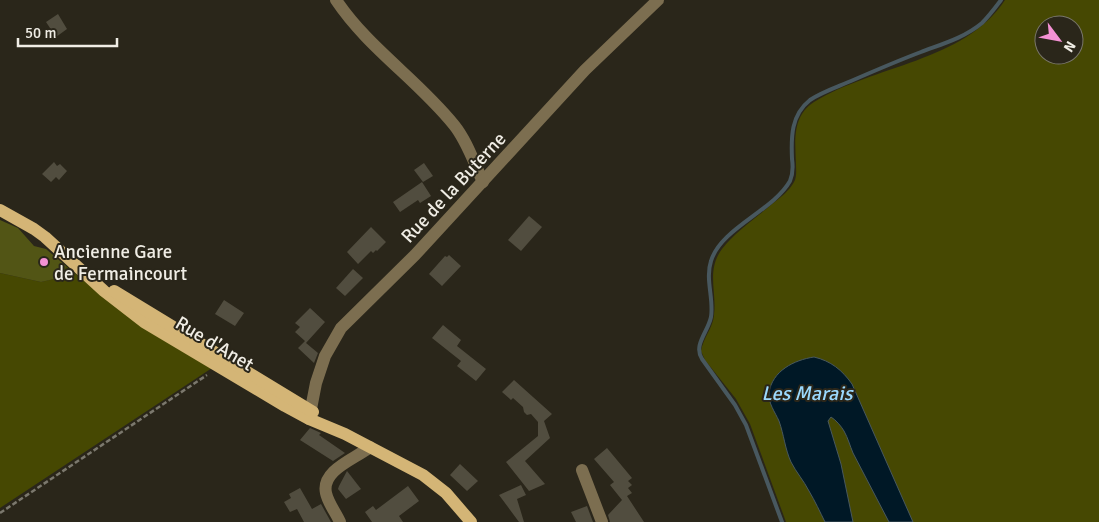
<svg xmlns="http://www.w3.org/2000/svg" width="1099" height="522" font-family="Signika,sans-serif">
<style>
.green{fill:#464802;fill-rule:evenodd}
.forest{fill:#525515}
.water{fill:#001826;stroke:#48585f}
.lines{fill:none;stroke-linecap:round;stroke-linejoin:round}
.stream{stroke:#48585f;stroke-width:4}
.building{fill:#514d3f}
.path{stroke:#7b786d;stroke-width:2.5;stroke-dasharray:5 2.5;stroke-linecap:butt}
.minor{stroke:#7c6e50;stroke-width:12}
.major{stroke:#d4b576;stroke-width:12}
.poi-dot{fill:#f491d4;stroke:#2a261a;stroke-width:2}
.labels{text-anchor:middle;stroke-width:4;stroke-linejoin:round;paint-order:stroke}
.street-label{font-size:19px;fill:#f0ede5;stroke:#2a261a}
.poi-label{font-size:19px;fill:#f0ede5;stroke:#2a261a;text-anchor:start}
.water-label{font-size:20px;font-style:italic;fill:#9bd9fd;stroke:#2a261a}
</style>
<rect width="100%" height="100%" fill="#2a261a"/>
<g class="green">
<path d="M 1005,0 L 1099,0 L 1099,522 L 786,522 L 750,424 L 736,399 L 705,360 L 701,351 C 703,338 713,328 714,315 C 717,292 706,270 722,249 C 735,232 756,218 772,204 C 780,198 789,191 794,182 C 797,177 796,170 796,164 C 795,141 792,116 814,102 C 874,65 964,62 1005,0 ZM 1044,25 L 1074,25 L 1074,55 L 1044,55 Z"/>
<path d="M 66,266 L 120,310 L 212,368 L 0,508 L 0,273 L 41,282 L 62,277 Z"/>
</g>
<path class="forest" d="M 0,220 L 18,228 L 34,246 L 46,249 L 66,266 L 63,277 L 41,282 L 0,273 Z"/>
<path class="water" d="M 814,357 C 831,361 842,370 852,384 L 913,522 L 889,522 C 877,499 865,476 853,453 C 850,446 848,438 844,431 C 841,426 836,420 831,417 L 828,421 L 841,464 L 853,522 L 825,522 C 820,512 815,501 809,491 C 804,481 796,472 791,462 C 785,449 784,435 779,421 C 775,412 768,403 769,393 C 772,371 794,360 814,357 Z"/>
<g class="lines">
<path class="stream" d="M 782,522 L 746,425 L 735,405 L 702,359 C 693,345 708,332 711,317 C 714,299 705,279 711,261 C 721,228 773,211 790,181 C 793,174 793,166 792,159 C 791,137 791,115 810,100 C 822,92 837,87 851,81 C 874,71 897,61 921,52 C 942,44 964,38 982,23 C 989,16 995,8 1001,0"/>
</g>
<g class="building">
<path d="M 58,14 L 67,29 L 56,37 L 46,22 Z"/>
<path d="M 54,162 L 57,166 L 60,164 L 67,171 L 59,180 L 56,177 L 51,182 L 42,174 Z"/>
<path d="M 424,163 L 433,176 L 423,182 L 414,170 Z"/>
<path d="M 422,182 L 431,196 L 420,203 L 418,200 L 400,212 L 393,202 Z"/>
<path d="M 529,216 L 542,227 L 521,251 L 508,240 Z"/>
<path d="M 371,227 L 386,242 L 377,251 L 376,250 L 373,253 L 371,251 L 358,264 L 347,252 Z"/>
<path d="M 449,255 L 461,266 L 442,286 L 429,274 L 445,256 L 447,257 Z"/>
<path d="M 353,269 L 363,278 L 345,296 L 336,288 Z"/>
<path d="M 224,300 L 244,313 L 235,326 L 215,314 Z"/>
<path d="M 310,308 L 325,322 L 306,343 L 318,353 L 314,363 L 298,348 L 305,341 L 295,332 L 300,327 L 295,323 Z"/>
<path d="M 443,325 L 461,340 L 457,346 L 486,369 L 476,381 L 457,366 L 461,361 L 432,338 Z"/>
<path d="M 514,380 L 552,414 L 544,421 L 550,438 L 525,461 L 545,484 L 529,491 L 506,462 L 538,436 L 538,422 L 531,414 L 527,415 L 524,412 L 523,407 L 513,398 L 511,400 L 502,392 Z"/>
<path d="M 310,428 L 321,433 L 319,435 L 345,453 L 333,461 L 300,440 Z"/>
<path d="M 607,448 L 632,478 L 628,481 L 632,485 L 628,488 L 632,493 L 627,496 L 644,522 L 610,522 L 608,515 L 622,500 L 610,485 L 614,482 L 594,459 Z"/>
<path d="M 460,464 L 478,481 L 467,491 L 450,475 Z"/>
<path d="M 347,471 L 361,489 L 346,499 L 338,489 L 339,486 Z"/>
<path d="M 521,485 L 526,495 L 517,499 L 524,522 L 519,522 L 499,495 Z"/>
<path d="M 408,486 L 419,501 L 399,516 L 403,522 L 372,522 L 365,512 L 373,506 L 376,510 Z"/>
<path d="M 300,488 L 312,509 L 321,504 L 331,522 L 304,522 L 297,509 L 290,512 L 284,502 L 291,498 L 289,494 Z"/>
<path d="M 587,506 L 593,522 L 576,522 L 571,512 Z"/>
</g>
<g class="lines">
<path class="path" d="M 0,513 L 207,375"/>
<g class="minor">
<path d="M 336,0 C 368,48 418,80 454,125 C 467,141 474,163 483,182"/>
<path d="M 309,419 L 316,383 L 325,356 L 341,328 L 415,255 L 585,70 L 658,0"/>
<path d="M 582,470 L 602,522"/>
<path d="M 340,522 C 336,513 328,503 326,493 C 321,470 355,459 370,447"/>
</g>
<g class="major">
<path d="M 0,210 L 34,229 L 45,237 L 104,291 L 144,322 L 285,406 L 309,419 L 345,434 L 423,475 L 446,493 L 471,522"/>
<path d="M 114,291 L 313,412"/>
</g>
</g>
<circle class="poi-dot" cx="44" cy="262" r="5"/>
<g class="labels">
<g class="street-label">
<text transform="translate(453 187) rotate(-47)" y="7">Rue de la Buterne</text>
<text transform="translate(215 343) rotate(31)" y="7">Rue d'Anet</text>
</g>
<g class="poi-label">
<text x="54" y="258">Ancienne Gare<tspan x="54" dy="22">de Fermaincourt</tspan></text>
</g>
<g class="water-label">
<text x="807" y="400">Les Marais</text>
</g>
</g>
<g transform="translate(1059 40) rotate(122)"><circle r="24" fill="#2a261a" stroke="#79766b"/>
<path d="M0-4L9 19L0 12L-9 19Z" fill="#f491d4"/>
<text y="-8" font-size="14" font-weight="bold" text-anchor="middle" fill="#f0ede5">N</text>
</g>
<path d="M18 38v8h99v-8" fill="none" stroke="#f0ede5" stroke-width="2.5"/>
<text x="25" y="38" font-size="15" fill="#f0ede5" stroke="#2a261a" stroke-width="4" paint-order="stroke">50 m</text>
</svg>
